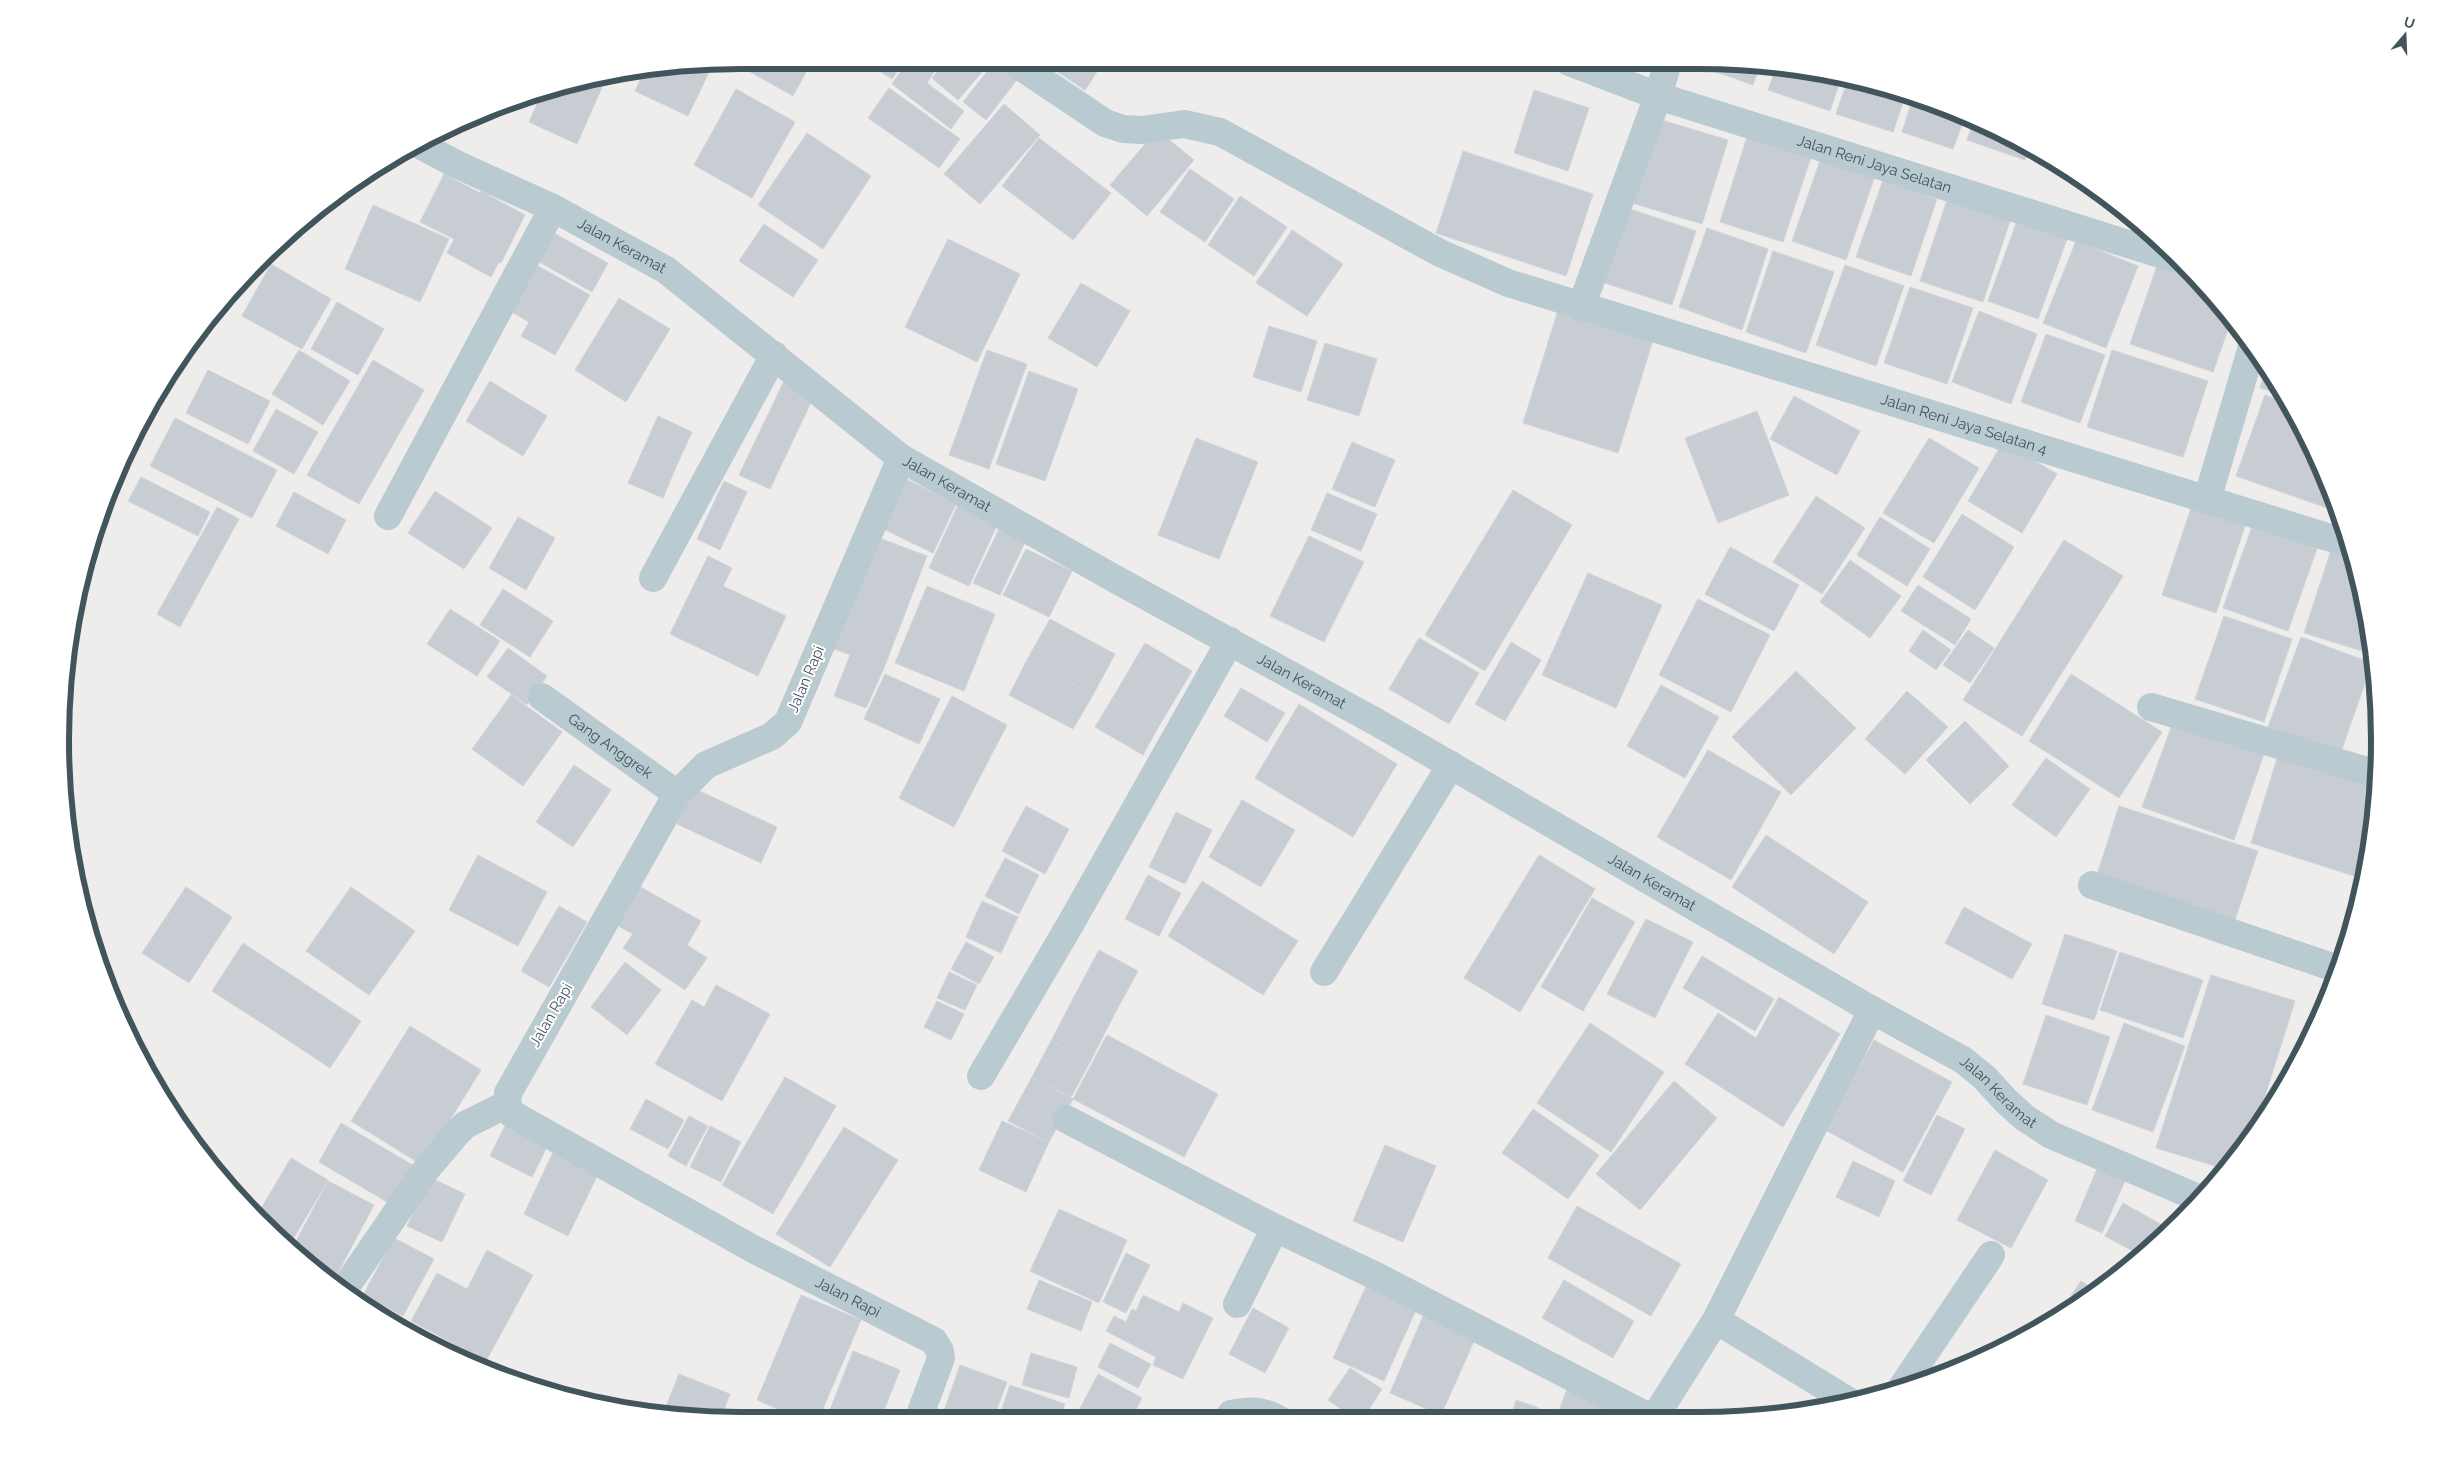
<svg xmlns="http://www.w3.org/2000/svg" width="2440" height="1481" font-family="Raleway,sans-serif">
<style>
.building{fill:#c7cdd2;stroke:#cfd4d9}
.lines{fill:none;stroke-linecap:round;stroke-linejoin:round}
.minor{stroke:#bacad1;stroke-width:28}
.labels{text-anchor:middle;stroke-width:4;stroke-linejoin:round;paint-order:stroke}
.street-label{font-size:15px;fill:#42545c;stroke:#fff}
.rim{fill:none;stroke:#42545c;stroke-width:6}
</style>
<rect width="100%" height="100%" fill="#efecec"/>
<g class="building">
<path d="M 1744,61 L 1760,65 L 1753,85 L 1688,62 Z"/>
<path d="M 993,64 L 1013,64 L 1023,72 L 986,120 L 963,102 Z"/>
<path d="M 1046,64 L 1102,64 L 1085,90 Z"/>
<path d="M 747,65 L 810,65 L 793,96 L 745,69 Z"/>
<path d="M 870,65 L 902,65 L 892,79 Z"/>
<path d="M 905,65 L 938,65 L 927,83 L 964,111 L 951,129 L 892,84 Z"/>
<path d="M 943,65 L 988,65 L 958,100 L 932,78 Z"/>
<path d="M 651,66 L 712,66 L 688,116 L 635,91 L 646,67 Z"/>
<path d="M 1776,68 L 1840,81 L 1830,111 L 1768,90 Z"/>
<path d="M 607,76 L 577,144 L 529,122 L 543,91 Z"/>
<path d="M 1847,82 L 1906,94 L 1893,132 L 1836,114 Z"/>
<path d="M 889,88 L 928,116 L 907,145 L 868,118 Z"/>
<path d="M 736,89 L 795,122 L 752,198 L 694,165 Z"/>
<path d="M 1534,90 L 1589,108 L 1568,171 L 1514,153 Z"/>
<path d="M 1914,95 L 1964,119 L 1953,149 L 1902,132 Z"/>
<path d="M 1004,104 L 1040,135 L 980,204 L 944,174 Z"/>
<path d="M 928,116 L 960,139 L 939,168 L 907,145 Z"/>
<path d="M 1658,119 L 1728,140 L 1702,224 L 1632,203 Z"/>
<path d="M 1973,123 L 2029,151 L 2025,160 L 1967,140 Z"/>
<path d="M 1157,130 L 1194,160 L 1147,216 L 1110,185 Z"/>
<path d="M 807,133 L 871,176 L 823,249 L 758,205 Z"/>
<path d="M 1747,137 L 1811,157 L 1783,242 L 1720,222 Z"/>
<path d="M 1039,138 L 1111,193 L 1073,240 L 1002,186 Z"/>
<path d="M 1463,151 L 1593,194 L 1566,276 L 1436,233 Z"/>
<path d="M 2037,155 L 2069,171 L 2036,160 Z"/>
<path d="M 1821,158 L 1875,176 L 1846,260 L 1792,241 Z"/>
<path d="M 1190,169 L 1234,199 L 1205,242 L 1160,212 Z"/>
<path d="M 444,174 L 480,193 L 481,191 L 525,215 L 501,263 L 499,262 L 491,277 L 447,253 L 454,239 L 420,222 Z"/>
<path d="M 1883,180 L 1937,199 L 1911,276 L 1856,257 Z"/>
<path d="M 1240,196 L 1287,227 L 1254,276 L 1208,245 Z"/>
<path d="M 1948,197 L 2011,218 L 1983,302 L 1920,281 Z"/>
<path d="M 373,205 L 449,239 L 420,302 L 345,269 Z"/>
<path d="M 1627,208 L 1696,231 L 1672,305 L 1602,282 Z"/>
<path d="M 2017,221 L 2067,239 L 2038,319 L 1988,301 Z"/>
<path d="M 764,224 L 818,260 L 793,297 L 739,261 Z"/>
<path d="M 1707,228 L 1768,249 L 1742,330 L 1679,307 Z"/>
<path d="M 1292,230 L 1343,264 L 1307,316 L 1256,283 Z"/>
<path d="M 550,231 L 608,263 L 592,292 L 534,259 Z"/>
<path d="M 948,239 L 1020,274 L 977,362 L 905,327 Z"/>
<path d="M 2076,241 L 2138,266 L 2106,348 L 2043,323 Z"/>
<path d="M 1773,251 L 1834,272 L 1806,353 L 1746,332 Z"/>
<path d="M 529,261 L 590,295 L 555,355 L 521,336 L 529,322 L 503,307 Z"/>
<path d="M 2158,263 L 2194,275 L 2231,321 L 2213,372 L 2130,344 Z"/>
<path d="M 271,264 L 331,299 L 302,349 L 242,316 Z"/>
<path d="M 1845,265 L 1904,286 L 1876,366 L 1816,345 Z"/>
<path d="M 1081,283 L 1130,311 L 1097,367 L 1048,338 Z"/>
<path d="M 1910,287 L 1973,308 L 1947,384 L 1884,363 Z"/>
<path d="M 619,298 L 670,329 L 626,402 L 575,370 Z"/>
<path d="M 337,302 L 384,329 L 358,375 L 311,349 Z"/>
<path d="M 1559,307 L 1654,337 L 1618,453 L 1523,423 Z"/>
<path d="M 1979,311 L 2037,334 L 2011,404 L 1952,382 Z"/>
<path d="M 1269,326 L 1317,341 L 1301,392 L 1253,377 Z"/>
<path d="M 2046,334 L 2105,355 L 2080,423 L 2021,402 Z"/>
<path d="M 1325,343 L 1377,359 L 1359,416 L 1307,400 Z"/>
<path d="M 299,350 L 350,381 L 323,425 L 272,394 Z"/>
<path d="M 987,350 L 1027,364 L 989,469 L 949,455 Z"/>
<path d="M 2112,350 L 2208,381 L 2183,457 L 2087,427 Z"/>
<path d="M 373,360 L 424,390 L 359,504 L 307,475 Z"/>
<path d="M 2267,365 L 2283,395 L 2260,388 Z"/>
<path d="M 208,370 L 270,401 L 248,444 L 186,413 Z"/>
<path d="M 1029,371 L 1078,389 L 1045,481 L 996,464 Z"/>
<path d="M 490,381 L 547,416 L 523,456 L 466,421 Z"/>
<path d="M 784,381 L 814,396 L 770,489 L 739,475 Z"/>
<path d="M 2265,395 L 2287,403 L 2328,480 L 2334,499 L 2330,509 L 2236,476 Z"/>
<path d="M 1794,396 L 1860,431 L 1837,475 L 1770,439 Z"/>
<path d="M 276,409 L 318,432 L 294,474 L 253,451 Z"/>
<path d="M 1757,411 L 1789,495 L 1718,523 L 1685,438 Z"/>
<path d="M 658,416 L 692,432 L 676,467 L 642,452 Z"/>
<path d="M 175,418 L 277,470 L 252,518 L 150,466 Z"/>
<path d="M 1196,438 L 1258,462 L 1219,559 L 1158,535 Z"/>
<path d="M 1929,438 L 1979,468 L 1934,543 L 1883,513 Z"/>
<path d="M 1352,442 L 1395,460 L 1375,507 L 1332,489 Z"/>
<path d="M 2003,442 L 2057,474 L 2022,533 L 1968,501 Z"/>
<path d="M 642,452 L 676,467 L 663,498 L 628,483 Z"/>
<path d="M 900,476 L 956,504 L 933,553 L 875,525 Z"/>
<path d="M 141,477 L 210,512 L 198,536 L 128,501 Z"/>
<path d="M 724,481 L 747,492 L 720,550 L 697,539 Z"/>
<path d="M 1513,490 L 1572,525 L 1485,671 L 1425,635 Z"/>
<path d="M 435,491 L 492,528 L 464,569 L 408,533 Z"/>
<path d="M 294,492 L 346,520 L 328,554 L 276,526 Z"/>
<path d="M 1327,493 L 1377,514 L 1361,551 L 1311,530 Z"/>
<path d="M 1816,496 L 1865,528 L 1822,594 L 1773,562 Z"/>
<path d="M 2193,502 L 2247,520 L 2216,613 L 2162,595 Z"/>
<path d="M 958,505 L 998,523 L 969,586 L 929,568 Z"/>
<path d="M 217,507 L 239,519 L 180,627 L 157,614 Z"/>
<path d="M 1962,514 L 2014,547 L 1975,610 L 1923,577 Z"/>
<path d="M 518,517 L 555,538 L 526,590 L 489,568 Z"/>
<path d="M 1880,517 L 1930,549 L 1907,586 L 1857,555 Z"/>
<path d="M 2255,518 L 2320,540 L 2288,631 L 2223,608 Z"/>
<path d="M 1000,527 L 1026,540 L 1000,595 L 973,583 Z"/>
<path d="M 874,536 L 927,556 L 884,668 L 866,708 L 834,696 L 850,655 L 832,648 Z"/>
<path d="M 1309,536 L 1364,562 L 1324,642 L 1270,616 Z"/>
<path d="M 2064,540 L 2123,576 L 2022,736 L 1963,700 Z"/>
<path d="M 2334,541 L 2348,545 L 2367,608 L 2372,654 L 2304,633 Z"/>
<path d="M 1730,547 L 1799,585 L 1774,631 L 1705,594 Z"/>
<path d="M 1026,549 L 1072,571 L 1049,617 L 1003,595 Z"/>
<path d="M 708,556 L 732,568 L 723,586 L 786,616 L 758,676 L 670,634 Z"/>
<path d="M 1850,560 L 1901,596 L 1870,638 L 1820,602 Z"/>
<path d="M 1588,573 L 1662,605 L 1616,708 L 1542,675 Z"/>
<path d="M 1918,585 L 1971,619 L 1955,645 L 1901,611 Z"/>
<path d="M 927,586 L 995,614 L 964,691 L 895,663 Z"/>
<path d="M 503,589 L 553,621 L 530,657 L 480,625 Z"/>
<path d="M 1698,599 L 1770,635 L 1731,712 L 1659,675 Z"/>
<path d="M 450,609 L 500,641 L 477,676 L 427,644 Z"/>
<path d="M 2224,616 L 2292,639 L 2264,722 L 2195,699 Z"/>
<path d="M 1050,619 L 1115,654 L 1093,695 L 1027,660 Z"/>
<path d="M 1923,630 L 1951,650 L 1936,670 L 1909,651 Z"/>
<path d="M 1968,630 L 1994,648 L 1970,683 L 1943,665 Z"/>
<path d="M 2301,637 L 2372,663 L 2341,752 L 2268,727 Z"/>
<path d="M 1419,638 L 1479,673 L 1449,724 L 1389,689 Z"/>
<path d="M 1511,642 L 1541,660 L 1505,721 L 1475,704 Z"/>
<path d="M 1145,643 L 1192,671 L 1159,726 L 1112,699 Z"/>
<path d="M 508,648 L 547,676 L 527,705 L 487,677 Z"/>
<path d="M 1027,660 L 1093,695 L 1073,729 L 1009,695 Z"/>
<path d="M 1796,671 L 1856,728 L 1791,795 L 1732,737 Z"/>
<path d="M 885,674 L 940,699 L 919,744 L 864,719 Z"/>
<path d="M 2071,674 L 2162,732 L 2119,798 L 2029,741 Z"/>
<path d="M 1661,685 L 1719,717 L 1685,778 L 1627,746 Z"/>
<path d="M 1241,688 L 1285,713 L 1267,742 L 1224,716 Z"/>
<path d="M 1907,691 L 1948,727 L 1905,774 L 1865,739 Z"/>
<path d="M 511,695 L 562,732 L 523,786 L 472,749 Z"/>
<path d="M 952,696 L 1007,725 L 954,827 L 899,798 Z"/>
<path d="M 1112,699 L 1159,726 L 1143,755 L 1095,727 Z"/>
<path d="M 1299,704 L 1397,764 L 1353,837 L 1255,778 Z"/>
<path d="M 1965,721 L 2009,766 L 1970,804 L 1926,760 Z"/>
<path d="M 2173,722 L 2264,754 L 2234,840 L 2142,807 Z"/>
<path d="M 1708,750 L 1781,792 L 1731,880 L 1657,837 Z"/>
<path d="M 2279,752 L 2376,783 L 2373,815 L 2354,876 L 2251,843 Z"/>
<path d="M 2046,758 L 2090,789 L 2056,837 L 2012,805 Z"/>
<path d="M 574,765 L 611,790 L 573,847 L 536,822 Z"/>
<path d="M 693,788 L 777,827 L 761,863 L 677,824 Z"/>
<path d="M 1242,800 L 1295,830 L 1261,887 L 1209,857 Z"/>
<path d="M 1026,806 L 1069,829 L 1045,874 L 1002,851 Z"/>
<path d="M 2119,806 L 2258,851 L 2235,920 L 2097,875 Z"/>
<path d="M 1176,812 L 1212,830 L 1185,884 L 1149,867 Z"/>
<path d="M 1766,835 L 1868,902 L 1834,954 L 1732,887 Z"/>
<path d="M 478,855 L 547,892 L 518,946 L 449,910 Z"/>
<path d="M 1539,855 L 1595,889 L 1520,1012 L 1464,978 Z"/>
<path d="M 1005,858 L 1039,875 L 1019,914 L 985,896 Z"/>
<path d="M 1148,875 L 1181,893 L 1159,936 L 1125,919 Z"/>
<path d="M 1202,881 L 1298,941 L 1263,995 L 1168,936 Z"/>
<path d="M 637,885 L 701,921 L 687,945 L 707,958 L 685,990 L 623,948 L 633,934 L 615,924 Z"/>
<path d="M 186,887 L 232,917 L 189,983 L 142,953 Z"/>
<path d="M 351,887 L 415,931 L 369,995 L 306,951 Z"/>
<path d="M 1592,898 L 1635,922 L 1583,1011 L 1541,987 Z"/>
<path d="M 982,901 L 1018,917 L 1001,953 L 966,937 Z"/>
<path d="M 559,906 L 587,922 L 549,987 L 521,971 Z"/>
<path d="M 1964,907 L 2032,944 L 2012,979 L 1945,943 Z"/>
<path d="M 1646,919 L 1693,942 L 1655,1018 L 1607,994 Z"/>
<path d="M 2065,934 L 2117,951 L 2094,1020 L 2042,1004 Z"/>
<path d="M 966,942 L 994,957 L 979,984 L 951,969 Z"/>
<path d="M 243,943 L 305,984 L 274,1031 L 212,991 Z"/>
<path d="M 1099,950 L 1138,971 L 1114,1015 L 1075,995 Z"/>
<path d="M 2120,952 L 2203,980 L 2183,1038 L 2100,1010 Z"/>
<path d="M 1702,956 L 1774,999 L 1755,1031 L 1683,988 Z"/>
<path d="M 625,962 L 661,990 L 627,1035 L 591,1007 Z"/>
<path d="M 949,972 L 977,985 L 965,1010 L 937,998 Z"/>
<path d="M 2211,975 L 2295,1001 L 2254,1131 L 2222,1168 L 2156,1148 Z"/>
<path d="M 305,984 L 361,1021 L 330,1068 L 274,1031 Z"/>
<path d="M 716,985 L 770,1014 L 722,1101 L 655,1064 L 692,1000 L 704,1007 Z"/>
<path d="M 1075,995 L 1114,1015 L 1090,1062 L 1051,1041 Z"/>
<path d="M 1779,997 L 1840,1034 L 1783,1127 L 1685,1064 L 1718,1013 L 1756,1038 Z"/>
<path d="M 937,1001 L 964,1014 L 951,1040 L 924,1027 Z"/>
<path d="M 2046,1015 L 2110,1037 L 2087,1105 L 2023,1084 Z"/>
<path d="M 1590,1023 L 1664,1072 L 1611,1152 L 1537,1103 Z"/>
<path d="M 2124,1023 L 2185,1046 L 2153,1132 L 2092,1110 Z"/>
<path d="M 410,1026 L 481,1070 L 422,1165 L 351,1121 Z"/>
<path d="M 1107,1035 L 1218,1094 L 1184,1157 L 1073,1099 Z"/>
<path d="M 1874,1040 L 1952,1082 L 1903,1172 L 1825,1130 Z"/>
<path d="M 1051,1041 L 1090,1062 L 1071,1097 L 1032,1077 Z"/>
<path d="M 785,1077 L 836,1106 L 773,1214 L 722,1185 Z"/>
<path d="M 1032,1077 L 1073,1099 L 1049,1142 L 1008,1121 Z"/>
<path d="M 1674,1081 L 1717,1118 L 1640,1210 L 1596,1174 Z"/>
<path d="M 646,1099 L 684,1120 L 668,1149 L 630,1129 Z"/>
<path d="M 1533,1109 L 1599,1155 L 1568,1199 L 1502,1153 Z"/>
<path d="M 1937,1115 L 1965,1129 L 1931,1195 L 1903,1181 Z"/>
<path d="M 689,1116 L 708,1126 L 686,1166 L 668,1156 Z"/>
<path d="M 1002,1121 L 1049,1142 L 1026,1192 L 979,1170 Z"/>
<path d="M 341,1123 L 416,1167 L 394,1206 L 319,1162 Z"/>
<path d="M 506,1124 L 548,1145 L 532,1177 L 490,1156 Z"/>
<path d="M 710,1126 L 741,1142 L 721,1182 L 690,1167 Z"/>
<path d="M 844,1127 L 898,1160 L 830,1267 L 776,1234 Z"/>
<path d="M 1385,1145 L 1436,1166 L 1403,1242 L 1353,1221 Z"/>
<path d="M 556,1146 L 601,1168 L 568,1236 L 524,1214 Z"/>
<path d="M 1995,1150 L 2048,1180 L 2011,1248 L 1957,1220 Z"/>
<path d="M 291,1158 L 328,1180 L 289,1246 L 256,1217 Z"/>
<path d="M 1853,1161 L 1895,1181 L 1879,1217 L 1836,1197 Z"/>
<path d="M 2100,1162 L 2128,1174 L 2102,1233 L 2075,1221 Z"/>
<path d="M 431,1178 L 465,1194 L 442,1242 L 407,1226 Z"/>
<path d="M 328,1181 L 374,1205 L 333,1282 L 292,1249 Z"/>
<path d="M 2123,1203 L 2169,1229 L 2142,1256 L 2105,1236 Z"/>
<path d="M 1577,1206 L 1681,1264 L 1651,1316 L 1548,1258 Z"/>
<path d="M 1059,1209 L 1127,1240 L 1099,1303 L 1030,1271 Z"/>
<path d="M 394,1238 L 434,1259 L 403,1316 L 363,1295 Z"/>
<path d="M 487,1250 L 533,1275 L 486,1361 L 411,1321 L 437,1273 L 467,1289 Z"/>
<path d="M 1126,1253 L 1150,1265 L 1126,1313 L 1103,1302 Z"/>
<path d="M 2133,1253 L 2141,1257 L 2124,1269 Z"/>
<path d="M 1370,1278 L 1420,1301 L 1384,1381 L 1333,1358 Z"/>
<path d="M 1039,1280 L 1092,1302 L 1081,1331 L 1027,1309 Z"/>
<path d="M 1564,1280 L 1634,1321 L 1613,1358 L 1542,1318 Z"/>
<path d="M 2081,1281 L 2095,1290 L 2056,1318 Z"/>
<path d="M 801,1295 L 861,1320 L 818,1420 L 803,1420 L 757,1400 Z"/>
<path d="M 1143,1295 L 1179,1312 L 1183,1303 L 1213,1318 L 1183,1379 L 1153,1365 L 1156,1357 L 1106,1331 L 1114,1316 L 1126,1322 L 1132,1309 L 1136,1311 Z"/>
<path d="M 1427,1307 L 1479,1330 L 1441,1415 L 1390,1393 Z"/>
<path d="M 1253,1308 L 1289,1328 L 1265,1373 L 1229,1354 Z"/>
<path d="M 1110,1343 L 1151,1364 L 1138,1388 L 1098,1367 Z"/>
<path d="M 853,1351 L 900,1370 L 880,1420 L 826,1420 Z"/>
<path d="M 1031,1353 L 1077,1367 L 1069,1398 L 1022,1385 Z"/>
<path d="M 960,1365 L 1007,1382 L 993,1420 L 941,1420 Z"/>
<path d="M 1350,1368 L 1382,1389 L 1362,1420 L 1357,1420 L 1328,1400 Z"/>
<path d="M 679,1374 L 730,1394 L 720,1420 L 696,1420 L 664,1411 Z"/>
<path d="M 1098,1374 L 1142,1398 L 1131,1420 L 1074,1420 Z"/>
<path d="M 1570,1382 L 1624,1404 L 1618,1420 L 1555,1420 Z"/>
<path d="M 1010,1385 L 1065,1404 L 1059,1420 L 998,1420 Z"/>
<path d="M 1516,1400 L 1539,1408 L 1535,1420 L 1510,1420 Z"/>
</g>
<g class="lines">
<g class="minor">
<path id="s1" d="M 1569,62 L 1658,96 L 2182,261"/>
<path id="s2" d="M 1017,64 L 1105,123 L 1123,129 L 1142,130 L 1184,124 L 1220,132 L 1440,253 L 1508,283 L 2347,543"/>
<path id="s3" d="M 418,144 L 458,165 L 553,208 L 666,270 L 901,458 L 1117,580 L 1378,723 L 1872,1010 L 1963,1060 L 1985,1078 L 2006,1101 L 2025,1118 L 2051,1135 L 2196,1197"/>
<path d="M 1581,307 L 1658,96 L 1668,62"/>
<path id="s4" d="M 901,458 L 788,722 L 772,736 L 706,765 L 677,794 L 508,1093 L 507,1104 L 512,1114 L 755,1250 L 934,1341 L 940,1351 L 941,1358 L 918,1420"/>
<path d="M 2207,500 L 2252,347"/>
<path d="M 388,516 L 553,208"/>
<path d="M 653,578 L 774,355"/>
<path id="s5" d="M 542,697 L 677,794"/>
<path d="M 2151,707 L 2377,774"/>
<path d="M 2092,885 L 2338,969"/>
<path d="M 1324,972 L 1451,765"/>
<path d="M 981,1076 L 1071,923 L 1230,641"/>
<path d="M 1066,1119 L 1275,1228 L 1378,1277 L 1653,1419"/>
<path d="M 343,1291 L 425,1171 L 458,1132 L 465,1125 L 507,1104"/>
<path d="M 1237,1304 L 1275,1228"/>
<path d="M 1716,1320 L 1850,1402"/>
<path d="M 1902,1387 L 1991,1255"/>
<path d="M 1227,1420 L 1231,1414 C 1250,1410 1263,1410 1280,1420"/>
<path d="M 1653,1420 L 1716,1320 L 1872,1010"/>
</g>
</g>
<g class="labels">
<g class="street-label">
<text dy="5" stroke="none"><textPath href="#s1" startOffset="322">Jalan Reni Jaya Selatan</textPath></text>
<text dy="5" stroke="none"><textPath href="#s3" startOffset="228">Jalan Keramat</textPath></text>
<text dy="5" stroke="none"><textPath href="#s2" startOffset="1026">Jalan Reni Jaya Selatan 4</textPath></text>
<text dy="5" stroke="none"><textPath href="#s3" startOffset="632">Jalan Keramat</textPath></text>
<text transform="translate(806 679) rotate(-67)" y="5">Jalan Rapi</text>
<text dy="5" stroke="none"><textPath href="#s3" startOffset="1038">Jalan Keramat</textPath></text>
<text dy="5" stroke="none"><textPath href="#s5" startOffset="84">Gang Anggrek</textPath></text>
<text dy="5" stroke="none"><textPath href="#s3" startOffset="1442">Jalan Keramat</textPath></text>
<text transform="translate(551 1015) rotate(-60)" y="5">Jalan Rapi</text>
<text dy="5" stroke="none"><textPath href="#s3" startOffset="1848">Jalan Keramat</textPath></text>
<text dy="5" stroke="none"><textPath href="#s4" startOffset="1170">Jalan Rapi</textPath></text>
</g>
</g>
<path d="M0 0H2440V1481H0ZM740 69H1700A671 671 0 0 1 2371 740V741A671 671 0 0 1 1700 1412H740A671 671 0 0 1 69 741V740A671 671 0 0 1 740 69Z" fill="#fff" fill-rule="evenodd"/>
<path class="rim" d="M740 69H1700A671 671 0 0 1 2371 740V741A671 671 0 0 1 1700 1412H740A671 671 0 0 1 69 741V740A671 671 0 0 1 740 69Z"/>
<g transform="translate(2405 35) rotate(19)" stroke="#ffffff" stroke-width="4" paint-order="stroke">
<path d="M0-4L9 19L0 12L-9 19Z" fill="#42545c"/>
<text y="-8" font-size="14" font-weight="bold" text-anchor="middle" fill="#42545c">U</text>
</g>
</svg>
